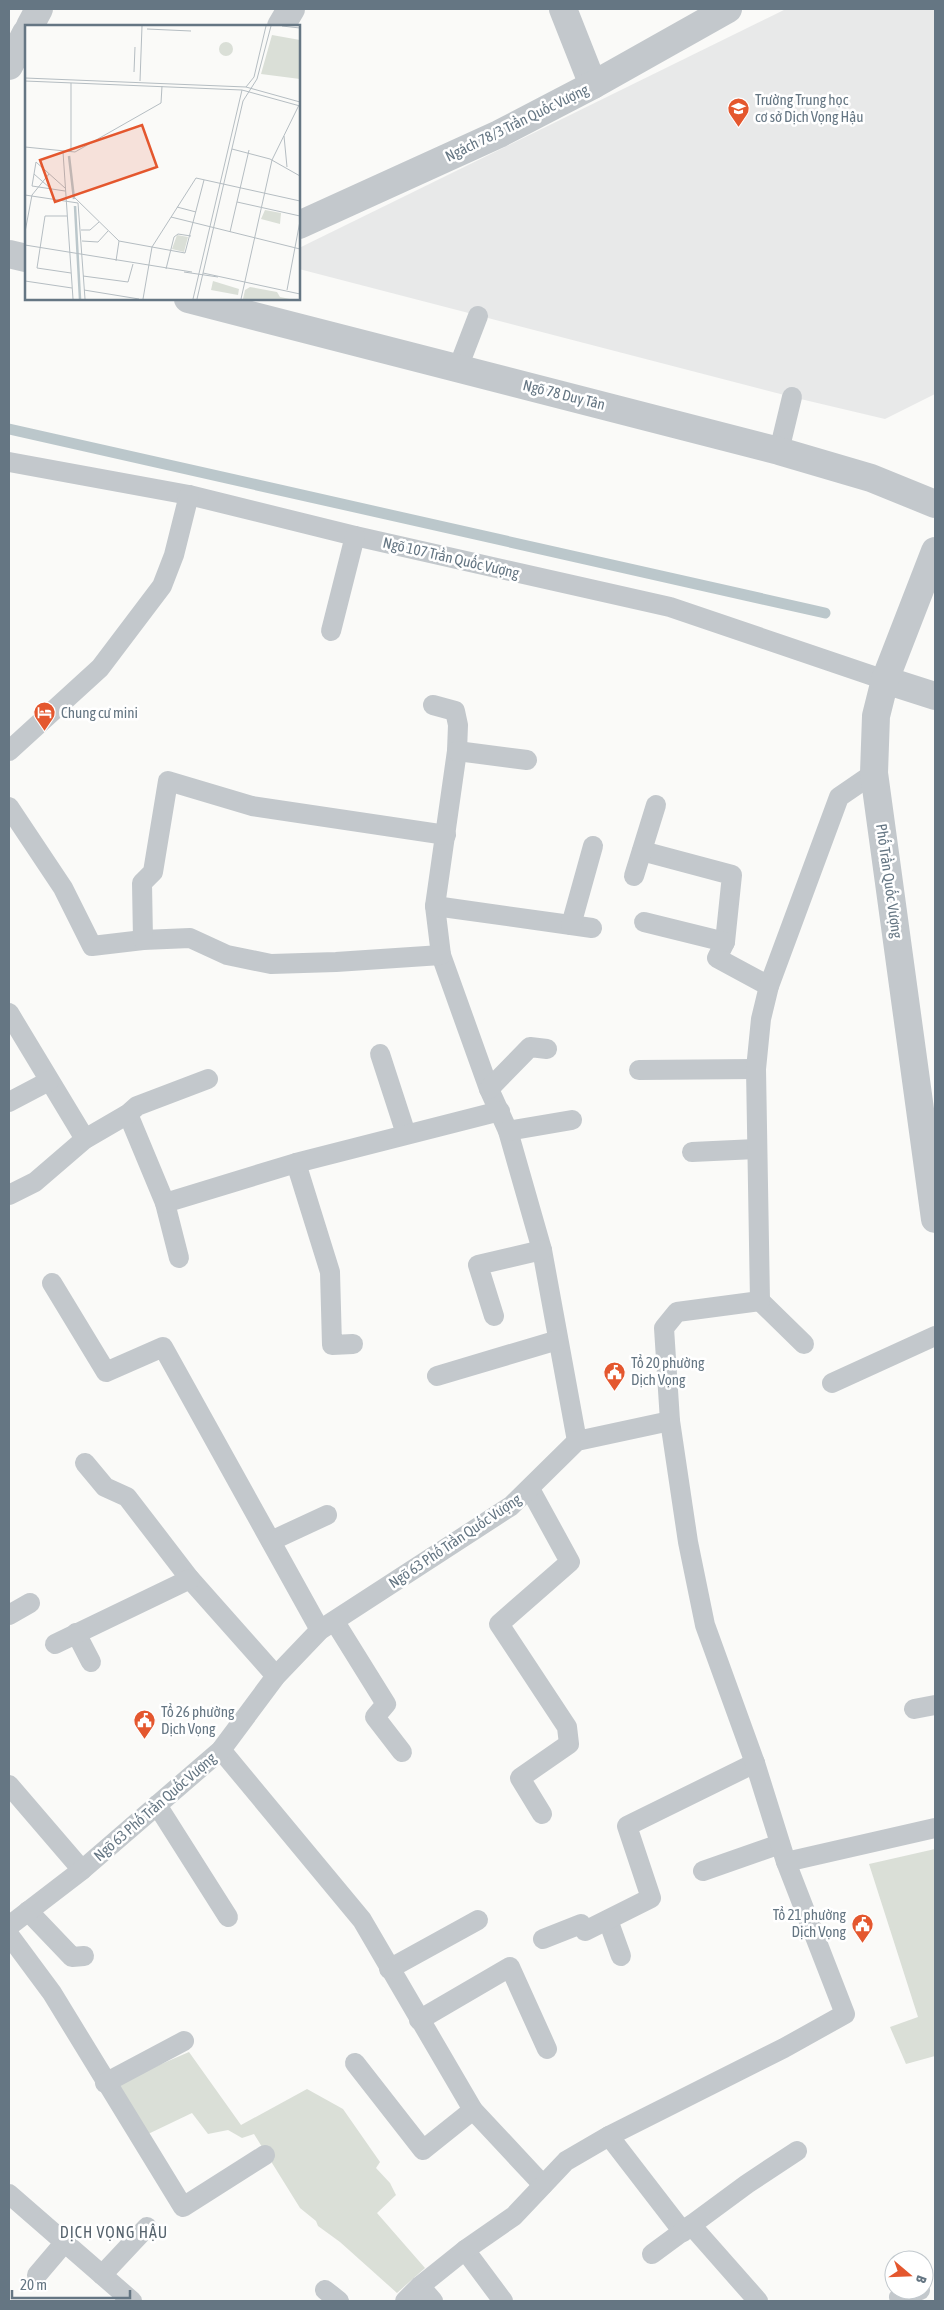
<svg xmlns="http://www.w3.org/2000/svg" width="944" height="2310" font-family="'Asap Condensed',sans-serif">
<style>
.built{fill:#e8e9e9}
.green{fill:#dadfd7}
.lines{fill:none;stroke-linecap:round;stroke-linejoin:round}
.stream{stroke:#bbc7cb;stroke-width:11}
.service{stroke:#c3c8cc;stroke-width:20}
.minor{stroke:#c3c8cc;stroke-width:28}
.tertiary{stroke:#c3c8cc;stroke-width:28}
.labels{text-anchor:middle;stroke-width:5;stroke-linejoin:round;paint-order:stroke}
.poi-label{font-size:15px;fill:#657683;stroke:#fff;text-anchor:start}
.street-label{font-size:15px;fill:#657683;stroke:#fff}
.neighbourhood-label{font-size:16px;letter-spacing:1px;fill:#57646e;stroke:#fff}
.inset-river{fill:none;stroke:#bbc7cb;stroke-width:2.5}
.inset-road{fill:none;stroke:#b5bdc2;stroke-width:1}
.view{fill:#e4572e;fill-opacity:0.15;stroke:#e4572e;stroke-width:2.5}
.inset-edge{fill:none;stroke:#657683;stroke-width:2.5}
</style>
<rect width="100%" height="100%" fill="#fafaf8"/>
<path class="built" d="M 786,9 L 935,9 L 935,394 L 885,419 L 792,397 L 299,269 L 299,248 Z"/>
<g class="green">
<path d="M 935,1849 L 935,2056 L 906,2064 L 890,2027 L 918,2017 L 869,1864 Z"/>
<path d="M 189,2052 L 241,2125 L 307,2089 L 343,2109 L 380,2162 L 376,2168 L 390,2183 L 396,2195 L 377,2213 L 425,2268 L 397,2293 L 340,2242 L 318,2226 L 316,2221 L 300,2208 L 254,2134 L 242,2138 L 228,2130 L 208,2134 L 192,2113 L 146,2135 L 113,2085 Z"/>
</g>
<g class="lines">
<path class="stream" d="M 9,429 L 825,613"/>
<g class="service">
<path d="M 458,368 L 478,316"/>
<path d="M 779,451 L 792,397"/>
<path d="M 9,462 L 189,495 L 355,536 L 670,607 L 885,680"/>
<path d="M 331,631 L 355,536"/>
<path d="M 433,705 L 455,711 L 458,725 L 457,751 L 435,906 L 441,955 L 489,1089 L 508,1131 L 542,1250 L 577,1441"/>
<path d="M 9,751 L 100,668 L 162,586 L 174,555 L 189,495"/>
<path d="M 457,751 L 527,760"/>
<path d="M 9,807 L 63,888 L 92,946 L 143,940 L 190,938 L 227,955 L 271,964 L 336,962 L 441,955"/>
<path d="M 642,851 L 732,875 L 725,942 L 717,958 L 769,986"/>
<path d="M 634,876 L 656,805"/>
<path d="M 435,906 L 592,928"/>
<path d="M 644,922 L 725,942"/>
<path d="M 571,925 L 593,846"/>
<path d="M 143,940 L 142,883 L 153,872 L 168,781 L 252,806 L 446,835"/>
<path d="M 9,1013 L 85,1139"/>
<path d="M 380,1054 L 406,1134"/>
<path d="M 639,1070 L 756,1069"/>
<path d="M 489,1089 L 530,1047 L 547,1049"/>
<path d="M 9,1102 L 49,1081"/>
<path d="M 128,1114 L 165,1203 L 179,1258"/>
<path d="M 508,1131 L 572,1120"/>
<path d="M 692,1152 L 756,1149"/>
<path d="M 296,1163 L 330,1272 L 332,1345 L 353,1344"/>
<path d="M 9,1195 L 35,1182 L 85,1139 L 128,1114 L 137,1106 L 208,1079"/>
<path d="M 165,1203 L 296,1163 L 500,1111"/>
<path d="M 52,1283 L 106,1372 L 163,1347 L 320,1630"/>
<path d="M 760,1301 L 804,1344"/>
<path d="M 494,1316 L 478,1265 L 542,1250"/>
<path d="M 437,1376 L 558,1340"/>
<path d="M 832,1383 L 935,1336"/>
<path d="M 85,1463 L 105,1487 L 127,1497 L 190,1579 L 276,1676"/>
<path d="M 530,1489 L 570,1562 L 499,1624 L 567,1727 L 569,1744 L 520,1778 L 542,1814"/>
<path d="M 271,1541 L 327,1515"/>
<path d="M 9,1615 L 30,1603"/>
<path d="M 335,1622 L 386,1704 L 375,1717 L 402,1752"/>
<path d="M 76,1633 L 91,1662"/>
<path d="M 55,1644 L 190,1579"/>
<path d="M 914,1709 L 935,1705"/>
<path d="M 221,1750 L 362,1920 L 473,2110 L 543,2185"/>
<path d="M 9,1785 L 82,1870"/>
<path d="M 157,1805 L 228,1917"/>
<path d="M 786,1862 L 935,1828"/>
<path d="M 703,1871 L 780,1844"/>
<path d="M 28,1911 L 72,1957 L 84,1956"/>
<path d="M 608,1920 L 621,1956"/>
<path d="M 9,1926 L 82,1870 L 221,1750 L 276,1676 L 320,1630 L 511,1506 L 577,1441 L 670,1421"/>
<path d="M 9,1935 L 52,1993 L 183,2207 L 265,2155"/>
<path d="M 543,1939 L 581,1924 L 585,1931 L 651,1898 L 627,1826 L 755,1763"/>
<path d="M 389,1969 L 478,1920"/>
<path d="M 419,2020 L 510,1967 L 547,2049"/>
<path d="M 355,2063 L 423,2150 L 473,2110"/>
<path d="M 105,2083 L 184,2041"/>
<path d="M 609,2136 L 683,2232"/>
<path d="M 9,2194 L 132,2301"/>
<path d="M 691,2225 L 758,2301"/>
<path d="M 465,2250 L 503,2301"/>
<path d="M 652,2254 L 747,2184 L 797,2151"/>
<path d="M 37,2275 L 65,2242"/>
<path d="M 102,2275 L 147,2227"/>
<path d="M 420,2286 L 433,2301"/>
<path d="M 325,2290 L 339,2301"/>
<path d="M 405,2301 L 420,2286 L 465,2250 L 514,2216 L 566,2161 L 609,2136 L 784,2048 L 845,2014 L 786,1862 L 755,1763 L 705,1625 L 688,1542 L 670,1421 L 664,1328 L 677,1312 L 760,1301 L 756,1069 L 761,1019 L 769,986 L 839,797 L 874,773"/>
<path d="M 901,2301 L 899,2297 L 920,2290"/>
</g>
<g class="minor">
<path d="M 563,9 L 593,85"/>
<path d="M 30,26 L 39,9"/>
<path d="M 281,26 L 291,9"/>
<path d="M 9,66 L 26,33"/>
<path d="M 299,225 L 499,134 L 593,85 L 728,9"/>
<path d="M 9,254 L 26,258"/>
<path d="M 188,299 L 779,451 L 871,478 L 935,504"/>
<path d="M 885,680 L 935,696"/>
</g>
<path class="tertiary" d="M 935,551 L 885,680 L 876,716 L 874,773 L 935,1219"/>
</g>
<defs>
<symbol id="school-pin" viewBox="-11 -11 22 30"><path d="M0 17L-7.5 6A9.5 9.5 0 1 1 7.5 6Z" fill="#e4572e" stroke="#fff"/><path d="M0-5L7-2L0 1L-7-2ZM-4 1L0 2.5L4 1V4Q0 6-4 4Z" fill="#fff"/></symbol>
<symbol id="hotel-pin" viewBox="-11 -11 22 30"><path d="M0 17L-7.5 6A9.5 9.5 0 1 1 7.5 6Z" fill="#e4572e" stroke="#fff"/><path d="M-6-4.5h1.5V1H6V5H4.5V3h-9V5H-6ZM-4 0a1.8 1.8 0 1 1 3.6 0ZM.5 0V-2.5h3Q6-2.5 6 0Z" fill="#fff"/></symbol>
<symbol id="civic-pin" viewBox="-11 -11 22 30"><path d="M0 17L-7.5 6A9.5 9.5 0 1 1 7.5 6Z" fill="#e4572e" stroke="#fff"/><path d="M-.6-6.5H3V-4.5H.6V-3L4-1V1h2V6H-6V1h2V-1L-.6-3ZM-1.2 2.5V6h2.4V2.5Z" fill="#fff"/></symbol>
</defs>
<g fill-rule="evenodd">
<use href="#school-pin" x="726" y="96" width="25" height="34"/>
<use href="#hotel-pin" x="32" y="700" width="25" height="34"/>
<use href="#civic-pin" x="602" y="1360" width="25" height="34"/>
<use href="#civic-pin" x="132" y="1708" width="25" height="34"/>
<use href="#civic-pin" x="850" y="1912" width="25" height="34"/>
</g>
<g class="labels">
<g class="poi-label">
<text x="755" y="105">Trường Trung học<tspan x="755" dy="17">cơ sở Dịch Vọng Hậu</tspan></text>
<text x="61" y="718">Chung cư mini</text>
<text x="631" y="1368">Tổ 20 phường<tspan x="631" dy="17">Dịch Vọng</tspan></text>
<text x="161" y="1717">Tổ 26 phường<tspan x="161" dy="17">Dịch Vọng</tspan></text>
<text x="846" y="1920" text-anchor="end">Tổ 21 phường<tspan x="846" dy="17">Dịch Vọng</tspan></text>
</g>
<g class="street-label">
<text transform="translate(517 123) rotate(-26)" y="5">Ngách 78/3 Trần Quốc Vượng</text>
<text transform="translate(564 395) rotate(14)" y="5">Ngõ 78 Duy Tân</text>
<text transform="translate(451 558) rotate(13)" y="5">Ngõ 107 Trần Quốc Vượng</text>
<text transform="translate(889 881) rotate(82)" y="5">Phố Trần Quốc Vượng</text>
<text transform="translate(455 1541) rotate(-34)" y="5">Ngõ 63 Phố Trần Quốc Vượng</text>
<text transform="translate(155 1807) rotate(-41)" y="5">Ngõ 63 Phố Trần Quốc Vượng</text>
</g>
<g class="neighbourhood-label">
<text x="114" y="2238">DỊCH VỌNG HẬU</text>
</g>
</g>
<g transform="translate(25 25)">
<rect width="275" height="275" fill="#fafaf8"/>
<path d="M 247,10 L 275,15 L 275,54 L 236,49 ZM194 24a7 7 0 1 1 14 0a7 7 0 1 1-14 0ZM 240,185 L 256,188 L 255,199 L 236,194 ZM 152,210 L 163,212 L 159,227 L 147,224 ZM 188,256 L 214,264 L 213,270 L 186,265 ZM 225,262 L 252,267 L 255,272 L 265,274 L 218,274 L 220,265 Z" fill="#dadfd7"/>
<path class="inset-river" d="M 44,131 L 49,174M 50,181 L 55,274"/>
<path class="inset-road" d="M 257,1 L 275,3M 122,4 L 166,6M 109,47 L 110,22M 0,53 L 221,62 L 275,77M 0,56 L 217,65 L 275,81M 115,56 L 117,1M 221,62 L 229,52 L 241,1M 259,111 L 262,142M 0,122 L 50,127 L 136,78 L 137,61M 207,124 L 245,134 L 275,151M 38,127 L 48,274M 46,127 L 46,58M 11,137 L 7,161 L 40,166M 11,137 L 40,163M 9,149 L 25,163M 0,170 L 53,178M 50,173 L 94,216 L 160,228 L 179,155M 212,177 L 275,191M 53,178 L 60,274M 152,182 L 171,187M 42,191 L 20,191 L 12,243 L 46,248M 146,192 L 275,224M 56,205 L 65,205 L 74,197M 0,207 L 7,170 L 24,149M 205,207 L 224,125M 57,216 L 73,217 L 83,206M 0,220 L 167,247M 91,236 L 94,216M 141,244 L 149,212 L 153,209 L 166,211M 159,247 L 193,252M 178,248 L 275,269M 58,251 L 103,257 L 108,239M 0,256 L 47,263M 59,265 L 114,274M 262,265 L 275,196M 118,274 L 127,222 L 171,153 L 275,176M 168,274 L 217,65M 172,274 L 218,76 L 232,54 L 246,1M 216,274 L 247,135 L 274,80"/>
<path class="view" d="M 117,100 L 132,142 L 30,177 L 15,135 Z"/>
<rect width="275" height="275" class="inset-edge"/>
</g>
<rect width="944" height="2310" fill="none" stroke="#657683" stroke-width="20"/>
<g transform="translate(909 2275) rotate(109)"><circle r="24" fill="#ffffff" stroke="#c1c8cd"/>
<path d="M0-4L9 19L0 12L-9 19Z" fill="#e4572e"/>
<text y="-8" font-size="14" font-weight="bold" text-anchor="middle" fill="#657683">B</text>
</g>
<path d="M12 2290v8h118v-8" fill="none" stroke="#657683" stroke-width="2.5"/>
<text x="20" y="2290" font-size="15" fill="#657683" stroke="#ffffff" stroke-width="4" paint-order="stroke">20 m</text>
</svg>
